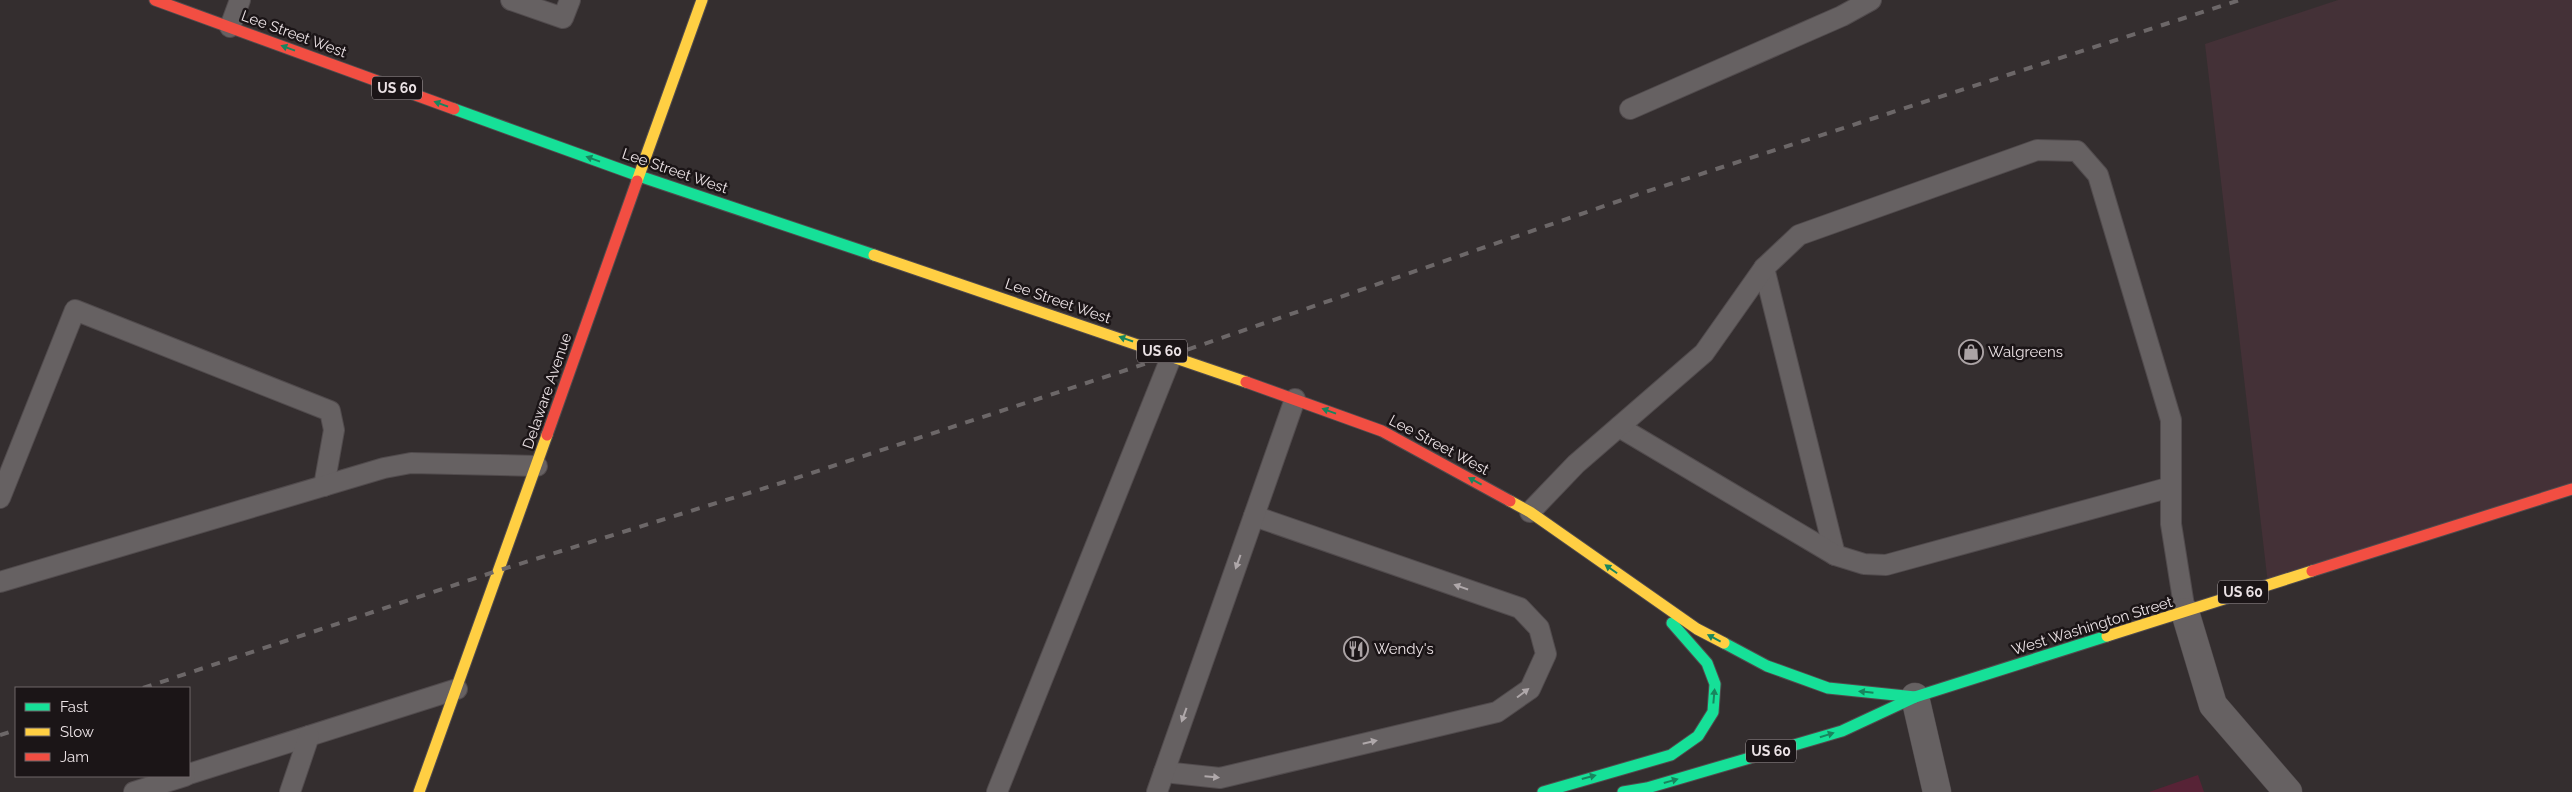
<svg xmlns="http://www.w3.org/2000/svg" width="2572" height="792" font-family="Raleway,sans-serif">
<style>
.built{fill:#443137}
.green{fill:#572336}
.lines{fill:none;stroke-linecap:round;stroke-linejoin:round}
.lane-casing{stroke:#514b4d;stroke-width:22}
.street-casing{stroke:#514b4d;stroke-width:29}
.fast-casing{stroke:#514b4d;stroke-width:13}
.slow-casing{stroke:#514b4d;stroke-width:13}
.jam-casing{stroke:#514b4d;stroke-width:13}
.lane{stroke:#666162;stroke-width:20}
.street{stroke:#666162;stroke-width:28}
.fast{stroke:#16e098;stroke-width:11}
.slow{stroke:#ffcf43;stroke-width:11}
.jam{stroke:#f24e42;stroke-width:11}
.rail{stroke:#6c6768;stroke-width:4;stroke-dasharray:9 9;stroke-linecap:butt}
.oneway{fill:#18855e}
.oneway2{fill:#afa8aa}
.labels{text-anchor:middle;stroke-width:5;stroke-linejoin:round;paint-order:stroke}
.shield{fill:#1b1517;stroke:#ada4a7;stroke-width:1}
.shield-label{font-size:14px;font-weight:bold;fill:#ebe2e5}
.street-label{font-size:15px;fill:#ebe2e5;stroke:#1b1517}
.poi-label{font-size:15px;fill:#ebe2e5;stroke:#1b1517;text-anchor:start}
</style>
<rect width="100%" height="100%" fill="#342e2f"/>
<path class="built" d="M 2338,0 L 2572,0 L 2572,489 L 2268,584 L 2205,44 Z"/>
<path class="green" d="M 2198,775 L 2204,792 L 2149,792 Z"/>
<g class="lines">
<defs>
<g id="lane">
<path d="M 511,0 L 563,18 L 570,0"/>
<path d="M 230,27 L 240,0"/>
<path d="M 1630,109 L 1842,16 L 1871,0"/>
<path d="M 1764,268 L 1835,555"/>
<path d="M 1619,427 L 1835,555 L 1864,564 L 1886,565 L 2171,487"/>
<path d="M 0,498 L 75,310 L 330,411 L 334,430 L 324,486"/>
<path d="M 1530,512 L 1576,464 L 1704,353 L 1764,268 L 1799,235 L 2037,150 L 2077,151 L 2098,175 L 2171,420 L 2171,524 L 2185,612"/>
<path d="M 0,582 L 384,468 L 411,463 L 537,466"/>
<path d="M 1164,772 L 1220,778 L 1497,712 L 1530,689 L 1546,654 L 1539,628 L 1520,608 L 1254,516"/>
<path d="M 189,774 L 457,689"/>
<path d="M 134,792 L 185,776"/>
<path d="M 290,792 L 309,736"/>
<path d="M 997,792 L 1172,355"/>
<path d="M 1157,792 L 1295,399"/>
</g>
<g id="street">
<path d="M 2185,612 L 2213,705 L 2288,792"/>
<path d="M 1915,697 L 1937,792"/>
</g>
<g id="fast">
<path d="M 454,109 L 639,176 L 874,255"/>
<path d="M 1724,643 L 1767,666 L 1828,688 L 1915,697"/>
<path d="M 1543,792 L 1671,755 L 1698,736 L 1713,712 L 1715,684 L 1707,663 L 1672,623"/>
<path d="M 1623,792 L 1647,788 L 1842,731 L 1915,697 L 2107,636"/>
</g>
<g id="slow">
<path d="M 637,181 L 702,0"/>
<path d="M 874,255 L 1246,382"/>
<path d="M 1510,501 L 1530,512 L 1697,629 L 1724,643"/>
<path d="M 2107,636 L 2312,571"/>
<path d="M 419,792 L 547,435"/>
</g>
<g id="jam">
<path d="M 155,0 L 454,109"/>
<path d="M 1246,382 L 1382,431 L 1510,501"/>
<path d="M 547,435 L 637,181"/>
<path d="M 2312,571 L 2572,489"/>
</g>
</defs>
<use href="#lane" class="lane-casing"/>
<use href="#street" class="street-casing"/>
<use href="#fast" class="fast-casing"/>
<use href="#slow" class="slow-casing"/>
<use href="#jam" class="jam-casing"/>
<use href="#lane" class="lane"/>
<use href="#street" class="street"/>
<use href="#fast" class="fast"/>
<use href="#slow" class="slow"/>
<use href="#jam" class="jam"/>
<g class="rail">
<path d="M 143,688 L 500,570 L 781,483 L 1172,355 L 1642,193 L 2240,0"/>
<path d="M 0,735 L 16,730"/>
</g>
</g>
<defs><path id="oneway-solid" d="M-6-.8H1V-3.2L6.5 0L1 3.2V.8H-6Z" transform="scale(1.25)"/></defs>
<g class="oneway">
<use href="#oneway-solid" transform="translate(288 48) rotate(-160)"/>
<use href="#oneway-solid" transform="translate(441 104) rotate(-160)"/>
<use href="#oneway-solid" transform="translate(593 159) rotate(-160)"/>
<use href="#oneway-solid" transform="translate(1126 339) rotate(-161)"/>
<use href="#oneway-solid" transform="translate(1329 411) rotate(-160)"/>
<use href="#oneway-solid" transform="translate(1475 481) rotate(-152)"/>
<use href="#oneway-solid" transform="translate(1611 569) rotate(-145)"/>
<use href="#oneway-solid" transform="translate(1714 638) rotate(-152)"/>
<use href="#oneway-solid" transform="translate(1866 692) rotate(-174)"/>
<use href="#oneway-solid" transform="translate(1714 696) rotate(-85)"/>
<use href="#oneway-solid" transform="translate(1827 735) rotate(-17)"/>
<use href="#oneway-solid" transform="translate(1589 777) rotate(-15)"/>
<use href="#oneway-solid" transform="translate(1671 781) rotate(-16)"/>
</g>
<g class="oneway2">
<use href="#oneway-solid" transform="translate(1238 562) rotate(110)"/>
<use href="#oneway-solid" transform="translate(1461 587) rotate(-161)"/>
<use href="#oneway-solid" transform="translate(1523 693) rotate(-37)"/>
<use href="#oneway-solid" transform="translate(1184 715) rotate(110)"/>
<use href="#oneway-solid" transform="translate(1370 742) rotate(-13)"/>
<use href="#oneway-solid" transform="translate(1212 777) rotate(5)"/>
</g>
<defs>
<symbol id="shop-ring" viewBox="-11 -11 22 22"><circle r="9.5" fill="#1b1517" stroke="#aba3a5" stroke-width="1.5"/><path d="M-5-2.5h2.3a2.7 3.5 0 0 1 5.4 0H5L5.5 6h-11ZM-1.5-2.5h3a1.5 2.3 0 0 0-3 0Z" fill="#aba3a5"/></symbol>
<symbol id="restaurant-ring" viewBox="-11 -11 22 22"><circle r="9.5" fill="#1b1517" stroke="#aba3a5" stroke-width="1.5"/><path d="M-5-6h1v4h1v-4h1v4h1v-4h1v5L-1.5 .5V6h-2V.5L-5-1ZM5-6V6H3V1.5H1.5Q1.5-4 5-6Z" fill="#aba3a5"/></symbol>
</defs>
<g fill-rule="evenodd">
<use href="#shop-ring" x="1957" y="338" width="28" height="28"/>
<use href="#restaurant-ring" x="1342" y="635" width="28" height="28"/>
</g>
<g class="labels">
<g class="shield">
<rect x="372" y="76.5" width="50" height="23" rx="4"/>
<rect x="1137" y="339.5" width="50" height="23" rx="4"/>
<rect x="2218" y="580.5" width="50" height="23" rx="4"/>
<rect x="1746" y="739.5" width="50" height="23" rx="4"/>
</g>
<g class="shield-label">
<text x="397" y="93">US 60</text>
<text x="1162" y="356">US 60</text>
<text x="2243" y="597">US 60</text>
<text x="1771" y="756">US 60</text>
</g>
<g class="street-label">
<text transform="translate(294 34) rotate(20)" y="5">Lee Street West</text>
<text transform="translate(675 171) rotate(19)" y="5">Lee Street West</text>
<text transform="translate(1058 301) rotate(19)" y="5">Lee Street West</text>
<text transform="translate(547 391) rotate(-71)" y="5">Delaware Avenue</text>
<text transform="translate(1439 445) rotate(28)" y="5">Lee Street West</text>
<text transform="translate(2092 626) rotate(-17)" y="5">West Washington Street</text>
</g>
<g class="poi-label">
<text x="1988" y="357">Walgreens</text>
<text x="1374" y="654">Wendy's</text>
</g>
</g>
<rect x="15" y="687" width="175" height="90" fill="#1b1517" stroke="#6e6769"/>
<rect x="25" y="703" width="25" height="8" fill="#16e098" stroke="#6e6769"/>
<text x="60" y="712" font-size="15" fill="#ebe2e5">Fast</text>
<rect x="25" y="728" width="25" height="8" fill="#ffcf43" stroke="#6e6769"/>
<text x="60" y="737" font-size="15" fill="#ebe2e5">Slow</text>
<rect x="25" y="753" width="25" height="8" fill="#f24e42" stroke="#6e6769"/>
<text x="60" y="762" font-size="15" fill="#ebe2e5">Jam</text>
</svg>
